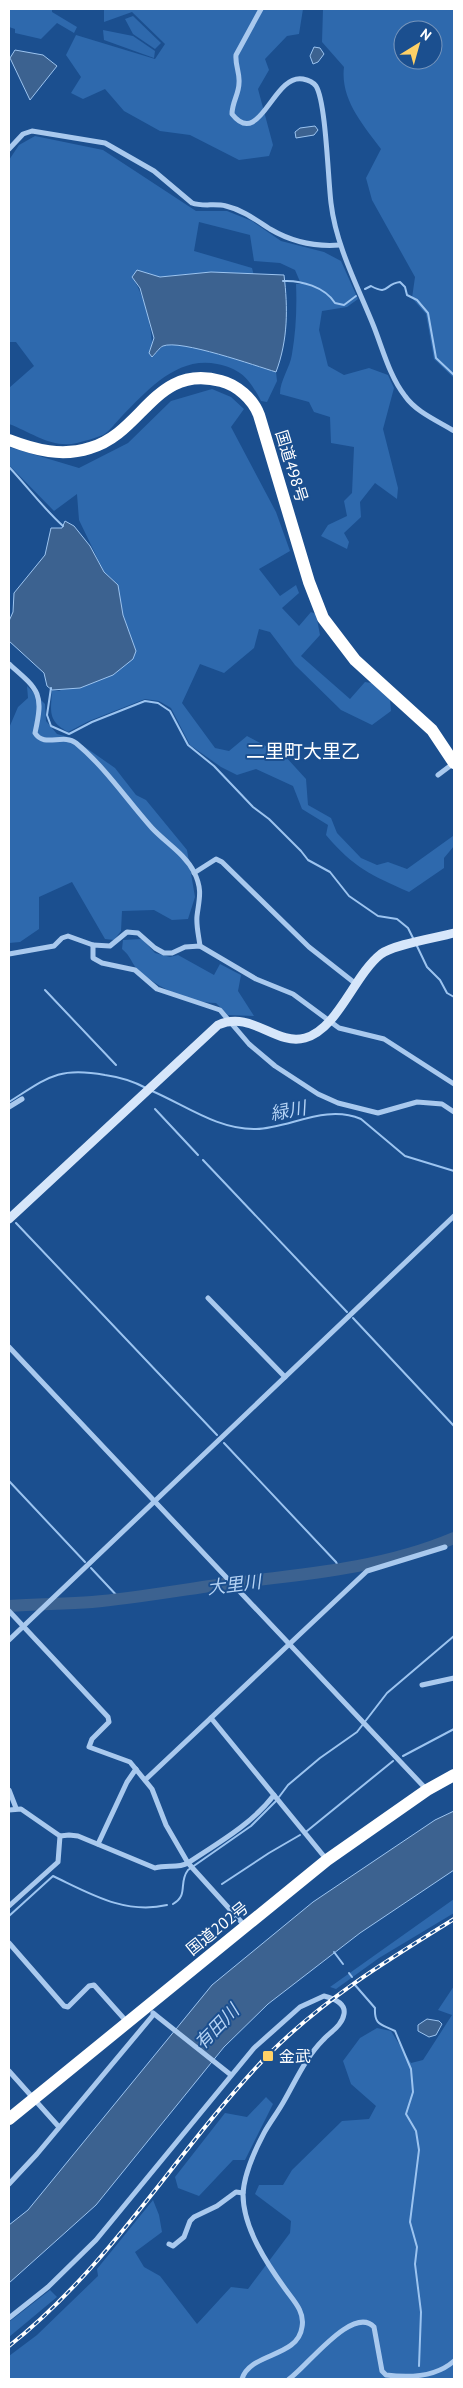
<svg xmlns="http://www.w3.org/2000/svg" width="463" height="2388" font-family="'PT Sans','Noto Sans JP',sans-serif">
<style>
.green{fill:#2e69ad;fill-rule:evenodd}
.water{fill:#3c6290;stroke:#9cc4f0}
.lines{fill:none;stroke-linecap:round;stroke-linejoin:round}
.stream{stroke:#9cc4f0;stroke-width:2}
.river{stroke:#3c6290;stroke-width:12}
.street{stroke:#a9c9ee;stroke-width:5}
.secondary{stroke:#d6e6fa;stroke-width:9}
.highway{stroke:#fff;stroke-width:12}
.rail-casing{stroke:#fff;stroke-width:4}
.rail{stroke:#1b4f8f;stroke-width:2;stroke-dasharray:5.5;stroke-linecap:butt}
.poi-dot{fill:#ffd166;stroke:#1b4f8f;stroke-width:2}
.labels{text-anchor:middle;stroke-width:4;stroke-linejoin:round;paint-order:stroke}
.street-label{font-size:16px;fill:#fff;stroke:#1b4f8f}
.poi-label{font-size:16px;fill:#fff;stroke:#1b4f8f;text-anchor:start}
.water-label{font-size:18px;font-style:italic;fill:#b5d3f5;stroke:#1b4f8f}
.quarter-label{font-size:19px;fill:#fff;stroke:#1b4f8f}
</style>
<rect width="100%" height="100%" fill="#1b4f8f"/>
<g class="green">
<path d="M 9,9 L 52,9 L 52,12 L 77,27 L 74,33 L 57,23 L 41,39 L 15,33 L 15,29 L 9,27 Z"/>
<path d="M 104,9 L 303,9 L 299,34 L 287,36 L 265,59 L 269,70 L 258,89 L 273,145 L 269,156 L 239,160 L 190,135 L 160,131 L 124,111 L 105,89 L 83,99 L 71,93 L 81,77 L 66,55 L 76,35 L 155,59 L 165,44 L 132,12 L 104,22 Z"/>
<path d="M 323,9 L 454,9 L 454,378 L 434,359 L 426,314 L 412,298 L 415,277 L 372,200 L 366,178 L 381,149 C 363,125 340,99 344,67 L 322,42 ZM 403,30 L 433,30 L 433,60 L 403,60 Z"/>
<path d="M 133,16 L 161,43 L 155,49 L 133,34 L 125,19 Z"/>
<path d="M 103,30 L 133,36 L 155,51 L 154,58 L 104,40 Z"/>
<path d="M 35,136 L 103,150 L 196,211 L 227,211 L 252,221 L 281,241 L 324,252 L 341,261 L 358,299 L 347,307 L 322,311 L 319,330 L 328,366 L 344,375 L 369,368 L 388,375 L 394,388 L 383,429 L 398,488 L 397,499 L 375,483 L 360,502 L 361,517 L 344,533 L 349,542 L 347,549 L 321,536 L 328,525 L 347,516 L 344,501 L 352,493 L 354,447 L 331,443 L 330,417 L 314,412 L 309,402 L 280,394 C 280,380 290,368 292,354 C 296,331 297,307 296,284 L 301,284 L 295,270 L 280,263 L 254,261 L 250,235 L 199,222 L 194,251 L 252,268 L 254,276 L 211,272 L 160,277 L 132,277 C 145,295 154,335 152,356 C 155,353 160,347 164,346 C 181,339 255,366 276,372 L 277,381 L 267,402 L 261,401 C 250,380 242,369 217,364 C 177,356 148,390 122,416 C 116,422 110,431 103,435 C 95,438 85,441 77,443 C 52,449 31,432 9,424 L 9,388 L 34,366 L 16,342 L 9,342 L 9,160 L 19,145 Z"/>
<path d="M 212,389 L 231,397 L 244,409 L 231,427 L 276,512 L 290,551 L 259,569 L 280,596 L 296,585 L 299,593 L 282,608 L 299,626 L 311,612 L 316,614 L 320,635 L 301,656 L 350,699 L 365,682 L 372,683 L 390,700 L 391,711 L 372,725 L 341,710 L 295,665 L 270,632 L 259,629 L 254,648 L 224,673 L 200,664 L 182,703 L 215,748 L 229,751 L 247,736 L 285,756 L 306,779 L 308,805 L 331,818 L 337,833 L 361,858 L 377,865 L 388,862 L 407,869 L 453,836 L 454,800 L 454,846 L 444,858 L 444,868 L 409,892 C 371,875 354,868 326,835 L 328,825 L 302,809 L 293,786 L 256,769 L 237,775 L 221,767 L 190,745 L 171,708 L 159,701 L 145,699 L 89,721 L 68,732 C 47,721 51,711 52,690 L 59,691 L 136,651 L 123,615 L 118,585 L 104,572 L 79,520 L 77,494 L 54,511 L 9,465 L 9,447 L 79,468 L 128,443 L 171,401 Z"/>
<path d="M 27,686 L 45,704 L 46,721 L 57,734 L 72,738 L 115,768 L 136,795 L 146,800 L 187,850 L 195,897 L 188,919 L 172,920 L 154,910 L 122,911 L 121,931 L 114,940 L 105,939 L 72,882 L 39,897 L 39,929 L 20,942 L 9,943 L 9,728 L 18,707 L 28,698 Z"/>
<path d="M 142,939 L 155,953 L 170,957 L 178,955 L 214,975 L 220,964 L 241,975 L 238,991 L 254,1016 L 228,1015 L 216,1003 C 189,1003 158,988 138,970 C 131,963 131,956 122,949 L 123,940 Z"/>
<path d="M 454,1899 L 454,1913 L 379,1958 L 336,1989 L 330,1987 Z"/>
<path d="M 454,1986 L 454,2379 L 9,2379 L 9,2356 L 37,2335 L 98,2276 L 97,2269 L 153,2200 L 159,2215 L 162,2232 L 135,2252 L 144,2267 L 160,2276 L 197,2324 L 231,2287 L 248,2289 L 290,2233 L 291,2221 L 255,2194 L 259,2185 L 283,2185 L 292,2170 L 342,2121 L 369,2119 L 376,2106 L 351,2084 L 343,2061 L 360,2038 L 377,2028 L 391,2031 L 411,2063 L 423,2060 L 452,2015 L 438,2010 Z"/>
<path d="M 266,2097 L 273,2104 L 245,2160 L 233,2160 L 199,2196 L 178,2188 L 175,2177 L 225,2113 L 247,2117 Z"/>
<path d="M 50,2290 L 57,2297 L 9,2337 L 9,2322 Z"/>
</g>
<g class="water">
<path d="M 314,47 L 320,48 L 324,54 L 318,62 L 313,64 L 310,56 Z"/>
<path d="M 15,50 L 43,55 L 57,66 L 30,100 L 10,58 Z"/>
<path d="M 315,126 L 318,130 L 314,135 L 296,138 L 295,132 L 300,128 Z"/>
<path d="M 137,270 L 160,277 L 211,272 L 284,275 C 288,308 288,340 276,372 C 256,366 180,339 163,346 C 160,347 155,354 152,357 L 149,353 L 154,338 L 140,288 L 132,277 Z"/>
<path d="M 65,521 L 74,526 L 90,546 L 104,572 L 118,585 L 123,615 L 136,651 L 133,659 L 113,675 L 80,688 L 52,690 L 47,686 L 44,673 L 9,641 L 9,621 L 13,612 L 14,593 L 45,555 L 51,528 L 62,528 Z"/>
<path d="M 454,1811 L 454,1870 L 360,1933 L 268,2004 L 224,2047 L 96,2205 L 9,2283 L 9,2225 L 28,2210 L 212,1985 L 313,1902 L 435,1820 Z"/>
<path d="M 427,2019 L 439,2021 L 442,2024 L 436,2035 L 429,2037 L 418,2031 L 418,2025 Z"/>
</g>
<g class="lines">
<g class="stream">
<path d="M 283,281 C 301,280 325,287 335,303 L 344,305 L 356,296"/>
<path d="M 365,289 L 371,286 C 389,296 384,284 400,282 L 405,287 L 407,295 L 417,300 L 428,313 L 436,358 L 454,375"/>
<path d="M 9,467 C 27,486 43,508 63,526"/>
<path d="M 51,688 L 47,715 L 51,726 L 69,734 L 92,722 L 145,701 L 158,703 L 170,711 L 188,745 L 214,766 L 253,807 L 269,819 L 301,851 L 308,860 L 330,872 L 349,896 L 378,916 L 397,919 L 408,928 L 414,940"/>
<path d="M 416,944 L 427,967 L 440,980 L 447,993 L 454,997"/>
<path d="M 45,990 L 116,1065"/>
<path d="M 152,1091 C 185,1105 218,1130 256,1129 C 290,1128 325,1104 361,1119 L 405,1156 L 454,1171"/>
<path d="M 9,1102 C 47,1078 58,1066 105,1075 C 119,1077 133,1081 146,1088"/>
<path d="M 155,1109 L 198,1155"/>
<path d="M 203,1160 L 347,1312"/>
<path d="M 16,1223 L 217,1435"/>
<path d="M 353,1318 L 454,1426"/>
<path d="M 224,1443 L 336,1562 L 340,1570"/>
<path d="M 9,1481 L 85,1562"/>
<path d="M 91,1568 L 120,1599"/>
<path d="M 403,1756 L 454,1729"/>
<path d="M 279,1797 L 288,1785 L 320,1758 L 357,1732 L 387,1693 L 454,1636"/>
<path d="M 307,1831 L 393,1761"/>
<path d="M 222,1884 L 269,1853 L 300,1835"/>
<path d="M 173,1904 C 189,1895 178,1883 188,1870 L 251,1826 L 276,1801"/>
<path d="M 9,1916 L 53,1876 C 89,1893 125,1915 167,1905"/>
<path d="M 334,1952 L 343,1964"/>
<path d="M 349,1973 L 352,1977"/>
<path d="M 355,1985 L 375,2008 C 374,2026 382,2024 395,2031 L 411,2069 L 413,2092 L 406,2114 L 416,2131 L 419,2150 L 410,2222 L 417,2247 L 415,2264 L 421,2312 L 419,2366"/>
</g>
<path class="river" d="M 9,1606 C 37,1604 64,1604 92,1602 C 139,1598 185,1589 232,1583 C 307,1574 383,1568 454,1538"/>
<g class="street">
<path d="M 261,9 L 236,55 C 235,65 240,73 239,83 C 239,94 232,102 232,114 C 260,150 273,73 303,79 C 308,80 313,82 316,86 C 326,102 328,179 331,203 C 336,246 358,287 374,327 C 383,350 390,377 405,396 C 416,412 438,421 454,431"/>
<path d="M 9,149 L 23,134 L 32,131 L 105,143 L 154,171 L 192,203 C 203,207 215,203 226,206 C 243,210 256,220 270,229 C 292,242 315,247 340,245"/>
<path d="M 9,664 C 39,690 44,693 35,733 C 44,748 63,733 76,743 C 105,767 127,800 152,828 C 166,843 185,854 194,872 C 203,890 199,899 197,916 C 196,926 199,937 200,946"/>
<path d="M 438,775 L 454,763"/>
<path d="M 194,873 L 216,859 L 222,862 L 309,947 L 356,984"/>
<path d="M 9,954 L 54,946 L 62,938 L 68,936 L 93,945"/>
<path d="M 454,1084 L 384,1039 L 339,1028 L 293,994 L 256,979 L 200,946 L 185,947 L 172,953 L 164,953 L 155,948 L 138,933 L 127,932 L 110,946 L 93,945 L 93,958 L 102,963 L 135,970 L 157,989 L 220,1010 L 249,1044 L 275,1066 L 318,1094 L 338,1103 L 378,1113 L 417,1102 L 442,1104 L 454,1112"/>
<path d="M 9,1107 L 22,1099"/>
<path d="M 208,1298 L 285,1377"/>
<path d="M 9,1347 L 427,1790"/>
<path d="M 9,1611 L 108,1717 L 109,1722 L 92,1739 L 89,1747 L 130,1762 L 152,1789 L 166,1825 L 188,1863 L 245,1926"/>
<path d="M 9,1640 L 454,1216"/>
<path d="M 422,1685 L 454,1678"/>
<path d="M 211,1718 L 327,1860"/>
<path d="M 145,1780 L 367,1571 L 445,1547"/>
<path d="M 9,1790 L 16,1808"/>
<path d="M 9,1810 L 21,1809 L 60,1836 L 69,1835 L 78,1836 L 155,1868 C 167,1864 177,1869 188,1863 C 218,1843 252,1824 274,1795"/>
<path d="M 98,1844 L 127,1782 L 136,1769"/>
<path d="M 9,1906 L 58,1862 L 60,1836"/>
<path d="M 9,1943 L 64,2006 L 68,2007 L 89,1986 L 94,1985 L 127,2022"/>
<path d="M 153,2013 L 231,2075"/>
<path d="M 9,2071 L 59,2127"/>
<path d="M 9,2184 L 37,2154 L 154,2014"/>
<path d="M 169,2244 L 173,2246 L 184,2237 L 190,2221 L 194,2217 L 217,2206 L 236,2192 L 243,2193"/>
<path d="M 9,2318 L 48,2287 L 96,2240 L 254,2048 L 300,2007 L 324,1996 C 332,1998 346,2003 344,2014 C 342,2026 330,2032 323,2040 C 306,2057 296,2080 284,2101 C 278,2112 270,2122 264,2133 C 255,2150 244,2175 243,2194 C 243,2228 267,2264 286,2290 C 294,2301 305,2312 302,2327 C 298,2358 250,2352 242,2379"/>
<path d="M 289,2379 C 306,2368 353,2304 374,2327 L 382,2371 L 386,2375 C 409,2378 436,2377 454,2361"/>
</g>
<path class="secondary" d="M 9,1219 L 218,1025 C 252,1010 275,1046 305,1038 C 338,1029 354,975 381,954 C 395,944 436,938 454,933"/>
<g class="highway">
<path d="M 9,440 C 35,450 62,457 90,448 C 143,433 155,363 221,381 C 237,385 253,399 259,415 L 309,582 L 323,618 L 355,660 L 432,730 L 454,763"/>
<path d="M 9,2119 L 327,1860 L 427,1790 L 454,1775"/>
</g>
<defs>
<path id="rail" d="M 9,2346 C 112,2265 178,2148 268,2055 C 325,1998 386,1961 454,1919"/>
</defs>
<use href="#rail" class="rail-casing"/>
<use href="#rail" class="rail"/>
</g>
<rect class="poi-dot" x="262" y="2050" width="12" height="12" rx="2.5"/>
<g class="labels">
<g class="street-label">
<text transform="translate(292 466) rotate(73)" y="6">国道498号</text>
<text transform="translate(217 1928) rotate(-39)" y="6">国道202号</text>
</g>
<g class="poi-label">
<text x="279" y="2062">金武</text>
</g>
<g class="water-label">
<text transform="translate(288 1111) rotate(-11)" y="6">緑川</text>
<text transform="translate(234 1585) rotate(-7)" y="6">大里川</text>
<text transform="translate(217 2027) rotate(-46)" y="6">有田川</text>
</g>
<g class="quarter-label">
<text x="303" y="758">二里町大里乙</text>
</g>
</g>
<rect width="463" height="2388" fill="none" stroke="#ffffff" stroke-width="20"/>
<g transform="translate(418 45) rotate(37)"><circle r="24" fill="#1b4f8f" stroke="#7695bc"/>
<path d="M0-4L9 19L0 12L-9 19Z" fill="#ffd166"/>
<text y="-8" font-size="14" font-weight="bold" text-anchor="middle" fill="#ffffff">N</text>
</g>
</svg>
